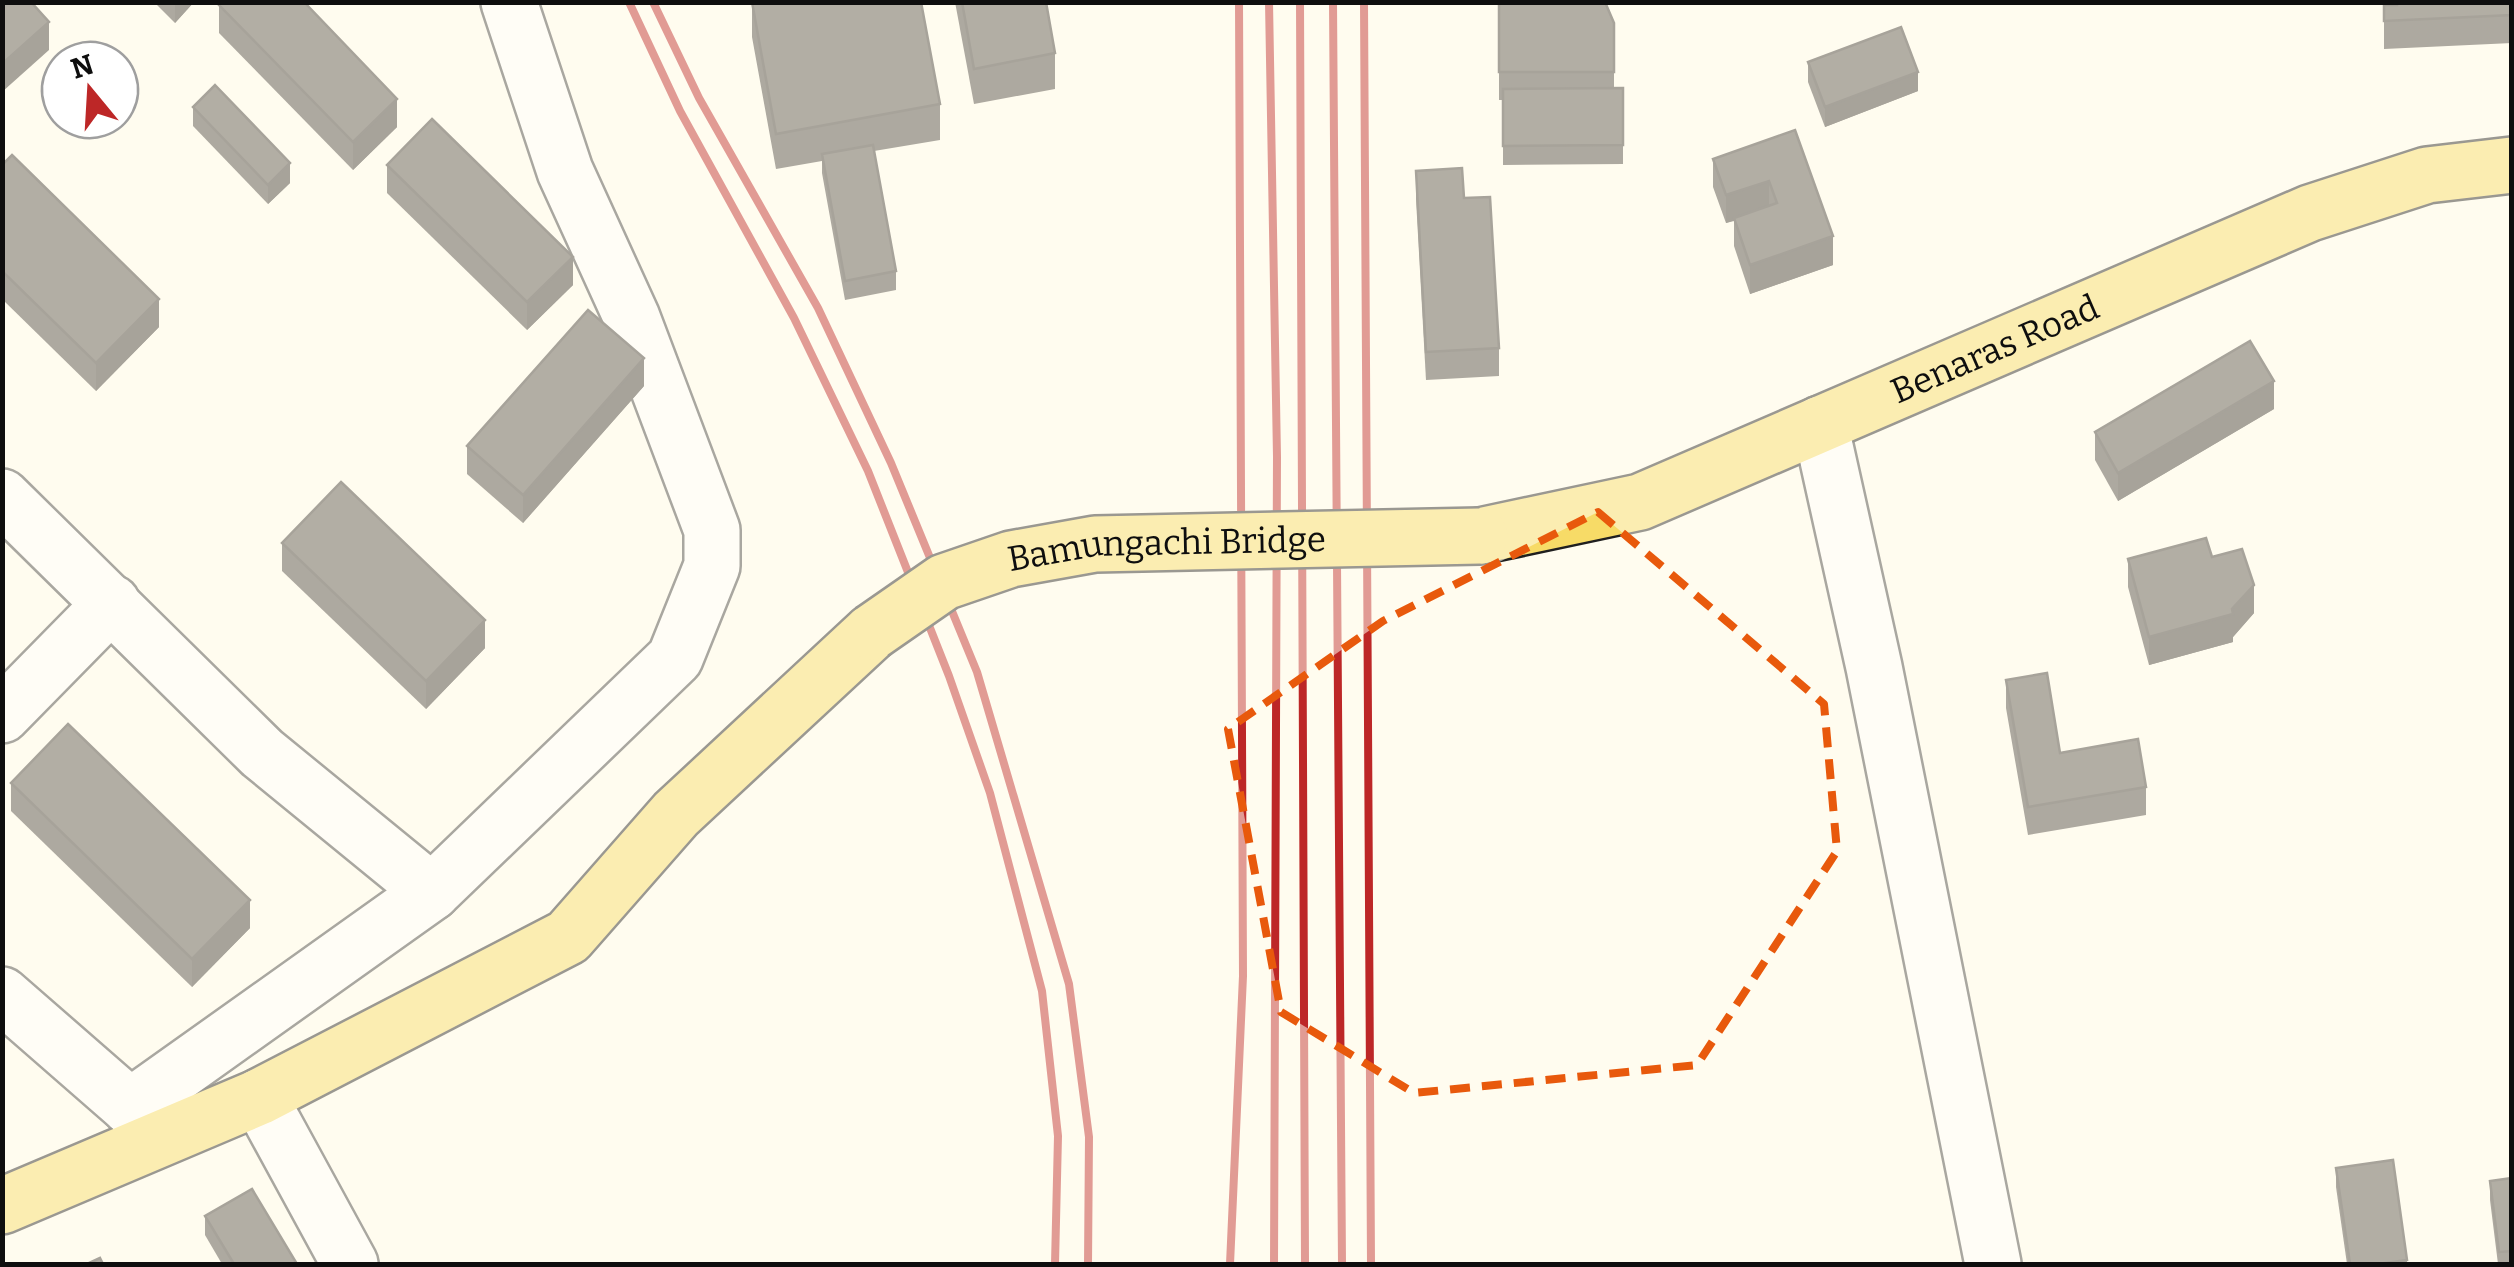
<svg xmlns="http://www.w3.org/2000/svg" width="2514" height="1267" font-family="Bitter,serif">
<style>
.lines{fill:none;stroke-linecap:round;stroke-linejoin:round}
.minor-casing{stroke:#414141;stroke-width:60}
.major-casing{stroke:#1f1f1f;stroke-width:60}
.minor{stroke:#fff;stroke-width:55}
.major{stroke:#f7db67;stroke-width:55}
.rail{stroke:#bd2727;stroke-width:8}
.major-bridge-casing{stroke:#1f1f1f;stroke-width:60;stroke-linecap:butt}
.major-bridge{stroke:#f7db67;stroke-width:55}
.wall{fill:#4a4540}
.shaded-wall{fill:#3c3834}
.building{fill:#56504a;stroke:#3c3834;stroke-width:2.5}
.marked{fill:none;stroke:#e8590c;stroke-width:8;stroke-dasharray:20 12;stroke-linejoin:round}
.labels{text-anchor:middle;stroke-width:10;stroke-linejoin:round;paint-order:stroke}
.street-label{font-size:35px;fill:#0e0e0e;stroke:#fff}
</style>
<rect width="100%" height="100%" fill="#fffcef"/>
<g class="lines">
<defs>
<g id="minor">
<path d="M 1820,424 L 1874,667 L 1993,1264"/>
<path d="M 2,497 L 262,753 L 432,892"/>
<path d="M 2,715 L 112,603"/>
<path d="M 2,995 L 159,1132"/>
<path d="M 259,1097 L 350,1264"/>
<path d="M 130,1107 L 432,892 L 675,658 L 712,566 L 712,530 L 632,318 L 565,171 L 509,2"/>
</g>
<g id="major">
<path id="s1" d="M 1480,536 L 1640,502 L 2310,213 L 2427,175 L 2512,165"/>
<path d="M 2,1206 L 259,1097 L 568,937 L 676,814 L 872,632"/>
</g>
</defs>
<use href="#minor" class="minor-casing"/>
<use href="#major" class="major-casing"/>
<use href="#minor" class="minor"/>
<use href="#major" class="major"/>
<g class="rail">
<path d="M 629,2 L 680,111 L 794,318 L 868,471 L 949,676 L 990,793 L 1042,991 L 1058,1136 L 1055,1264"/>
<path d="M 653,2 L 699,98 L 818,308 L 891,463 L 977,672 L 1069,984 L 1089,1137 L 1088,1264"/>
<path d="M 1269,2 L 1277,457 L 1274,1264"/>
<path d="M 1300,2 L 1305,1264"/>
<path d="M 1333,2 L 1342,1264"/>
<path d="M 1364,2 L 1371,1264"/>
<path d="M 1230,1264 L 1243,976 L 1239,2"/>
</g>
<defs>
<g id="major-bridge">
<path id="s2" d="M 872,632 L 944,582 L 1011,559 L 1095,544 L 1480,536"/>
</g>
</defs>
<use href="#major-bridge" class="major-bridge-casing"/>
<use href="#major-bridge" class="major-bridge"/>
</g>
<g class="wall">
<path d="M 154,2 L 194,2 L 175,23 Z"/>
<path d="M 752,2 L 940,104 L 940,140 L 874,151 L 896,271 L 896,290 L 845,300 L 822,173 L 822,161 L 776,169 L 752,37 Z"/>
<path d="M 955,2 L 1046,2 L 1055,53 L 1055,89 L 974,104 Z"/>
<path d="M 1499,2 L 1614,23 L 1614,88 L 1623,88 L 1623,164 L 1503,165 L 1503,100 L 1499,100 Z"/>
<path d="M 2395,2 L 2512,2 L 2512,43 L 2384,49 L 2384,5 L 2395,5 Z"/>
<path d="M 219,5 L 397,127 L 353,170 L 219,33 Z"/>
<path d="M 1808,62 L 1918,91 L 1825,127 L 1808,82 Z"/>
<path d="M 193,107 L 290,183 L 268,204 L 193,126 Z"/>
<path d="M 1795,130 L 1833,265 L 1750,294 L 1734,246 L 1734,221 L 1726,223 L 1713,187 L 1713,159 Z"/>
<path d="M 2,165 L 159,327 L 96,391 L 2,299 Z"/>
<path d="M 387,165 L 573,285 L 527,330 L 387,193 Z"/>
<path d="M 1416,171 L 1464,198 L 1499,348 L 1499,376 L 1426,380 L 1416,199 Z"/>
<path d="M 644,386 L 523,523 L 467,474 L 467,446 Z"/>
<path d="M 2274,409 L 2118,501 L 2095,460 L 2095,432 Z"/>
<path d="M 282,543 L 485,648 L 426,709 L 282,571 Z"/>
<path d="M 2212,557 L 2254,613 L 2233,637 L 2233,642 L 2149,665 L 2128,587 L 2128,559 Z"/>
<path d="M 2006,680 L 2060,753 L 2146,787 L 2146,815 L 2028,835 L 2006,708 Z"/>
<path d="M 11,783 L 250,928 L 192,987 L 11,811 Z"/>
<path d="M 2336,1168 L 2407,1260 L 2407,1264 L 2347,1264 L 2336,1187 Z"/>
<path d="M 2512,1178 L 2512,1264 L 2498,1264 L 2490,1200 L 2490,1181 Z"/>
<path d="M 205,1216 L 297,1264 L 222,1264 L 205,1235 Z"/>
</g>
<g class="shaded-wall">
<path d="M 175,2 L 194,2 L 175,23 Z"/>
<path d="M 49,22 L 49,50 L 2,92 L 2,64 Z"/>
<path d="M 1918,72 L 1918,91 L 1825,127 L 1825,107 Z"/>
<path d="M 397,99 L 397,127 L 353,170 L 353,142 Z"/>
<path d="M 290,163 L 290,183 L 268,204 L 268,185 Z"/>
<path d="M 1769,181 L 1769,209 L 1726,223 L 1726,195 Z"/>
<path d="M 1833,236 L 1833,265 L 1750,294 L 1750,265 Z"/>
<path d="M 573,257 L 573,285 L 527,330 L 527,302 Z"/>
<path d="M 159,299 L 159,327 L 96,391 L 96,363 Z"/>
<path d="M 644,358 L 644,386 L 523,523 L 523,495 Z"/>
<path d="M 2274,381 L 2274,409 L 2118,501 L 2118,473 Z"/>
<path d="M 2254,585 L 2254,613 L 2233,637 L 2233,642 L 2149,665 L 2149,637 Z"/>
<path d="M 485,620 L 485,648 L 426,709 L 426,681 Z"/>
<path d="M 250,900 L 250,928 L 192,987 L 192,959 Z"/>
</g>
<g class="building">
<path d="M 2,2 L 31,2 L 49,22 L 2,64 Z"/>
<path d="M 222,2 L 304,2 L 397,99 L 353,142 L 219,5 Z"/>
<path d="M 752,2 L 921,2 L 940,104 L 776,134 Z"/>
<path d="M 962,2 L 1046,2 L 1055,53 L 974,69 Z"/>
<path d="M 1499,2 L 1605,2 L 1614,23 L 1614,72 L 1499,72 Z"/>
<path d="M 2397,2 L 2512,2 L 2512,15 L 2384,21 L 2384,5 L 2397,5 Z"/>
<path d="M 1901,27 L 1918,72 L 1825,107 L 1808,62 Z"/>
<path d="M 215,85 L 290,163 L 268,185 L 193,107 Z"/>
<path d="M 1623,88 L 1623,145 L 1503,146 L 1503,89 Z"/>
<path d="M 432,119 L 573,257 L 527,302 L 387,165 Z"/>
<path d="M 1795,130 L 1833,236 L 1750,265 L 1734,218 L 1777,203 L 1769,181 L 1726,195 L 1713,159 Z"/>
<path d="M 873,145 L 896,271 L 845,281 L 822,154 Z"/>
<path d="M 12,155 L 159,299 L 96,363 L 2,271 L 2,165 Z"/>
<path d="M 1462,168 L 1464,198 L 1490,197 L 1499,348 L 1426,352 L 1416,171 Z"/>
<path d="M 588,310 L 644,358 L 523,495 L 467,446 Z"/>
<path d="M 2250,341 L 2274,381 L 2118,473 L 2095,432 Z"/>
<path d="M 341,482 L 485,620 L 426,681 L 282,543 Z"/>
<path d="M 2206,538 L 2212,557 L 2242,549 L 2254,585 L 2232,609 L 2233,614 L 2149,637 L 2128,559 Z"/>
<path d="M 2047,673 L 2060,753 L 2138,739 L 2146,787 L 2028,807 L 2006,680 Z"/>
<path d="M 68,724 L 250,900 L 192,959 L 11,783 Z"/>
<path d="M 2393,1160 L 2407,1260 L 2378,1264 L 2350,1264 L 2336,1168 Z"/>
<path d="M 2512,1178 L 2512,1251 L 2499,1252 L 2490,1181 Z"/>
<path d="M 252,1189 L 297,1264 L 234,1264 L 205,1216 Z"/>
<path d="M 100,1258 L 103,1264 L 87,1264 Z"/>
</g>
<path d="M0 0H2514V1267H0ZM 1598,512 L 1824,704 L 1837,851 L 1697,1065 L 1414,1093 L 1281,1012 L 1228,729 L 1383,621 Z" fill="#fffcef" fill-opacity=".55" fill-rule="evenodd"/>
<path class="marked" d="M 1598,512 L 1824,704 L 1837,851 L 1697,1065 L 1414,1093 L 1281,1012 L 1228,729 L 1383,621 Z"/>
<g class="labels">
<g class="street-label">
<text dy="12" stroke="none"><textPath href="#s1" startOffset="550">Benaras Road</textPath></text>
<text dy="12" stroke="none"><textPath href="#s2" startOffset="315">Bamungachi Bridge</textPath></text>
</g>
</g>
<rect width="2514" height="1267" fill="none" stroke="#0e0e0e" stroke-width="10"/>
<g transform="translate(90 90) rotate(342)"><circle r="48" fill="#ffffff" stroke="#9f9f9f" stroke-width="2.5"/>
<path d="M0-8L18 38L0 25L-18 38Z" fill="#bd2727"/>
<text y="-15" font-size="28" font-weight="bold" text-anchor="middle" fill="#0e0e0e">N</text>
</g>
</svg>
